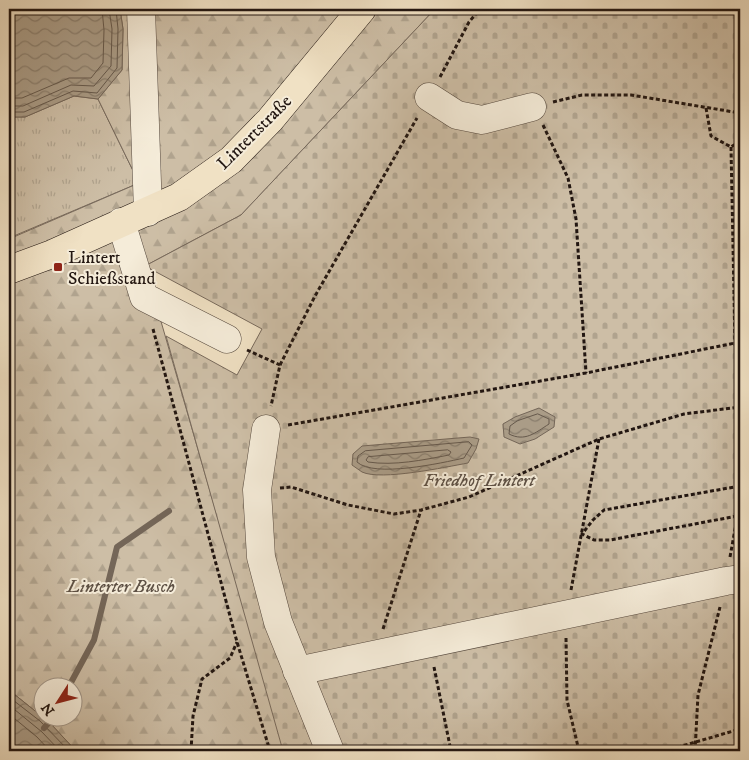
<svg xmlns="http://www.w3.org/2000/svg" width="749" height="760" font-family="'IM FELL DW Pica',serif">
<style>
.grass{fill:url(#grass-tufts);stroke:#786a5c}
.forest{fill:url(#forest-firs);stroke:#786a5c;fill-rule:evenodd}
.cemetery{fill:url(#cemetery-stones);stroke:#786a5c}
.water{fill:url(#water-waves);stroke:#746658}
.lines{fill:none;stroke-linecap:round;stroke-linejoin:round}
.shore{stroke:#66594c;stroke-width:1}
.stream{stroke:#746658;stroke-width:6}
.minor-casing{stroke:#56493e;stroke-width:29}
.major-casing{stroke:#221611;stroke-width:29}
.path{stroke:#221611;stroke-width:3;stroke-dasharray:4 2.5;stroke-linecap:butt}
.minor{stroke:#f5ecd9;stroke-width:28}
.major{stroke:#f0e1c4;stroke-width:28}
.poi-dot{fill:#8f2418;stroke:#f5ecd9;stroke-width:2}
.labels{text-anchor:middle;stroke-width:4;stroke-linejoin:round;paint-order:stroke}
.street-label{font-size:18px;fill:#221611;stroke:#f5ecd9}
.poi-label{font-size:18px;fill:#221611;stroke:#f5ecd9;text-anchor:start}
.park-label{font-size:18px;font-style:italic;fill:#5e5145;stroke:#f5ecd9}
</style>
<defs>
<pattern id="grass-tufts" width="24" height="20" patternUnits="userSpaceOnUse" patternTransform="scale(1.25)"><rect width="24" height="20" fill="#cdbea6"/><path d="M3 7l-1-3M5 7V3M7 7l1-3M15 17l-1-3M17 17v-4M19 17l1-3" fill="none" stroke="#b0a38e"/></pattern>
<pattern id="forest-firs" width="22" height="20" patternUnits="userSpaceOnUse" patternTransform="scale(1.25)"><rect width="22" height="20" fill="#cdbea6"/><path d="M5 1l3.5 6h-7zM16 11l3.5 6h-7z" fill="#b0a38e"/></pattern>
<pattern id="cemetery-stones" width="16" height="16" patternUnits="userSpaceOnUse" patternTransform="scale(1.25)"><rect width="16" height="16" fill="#cdbea6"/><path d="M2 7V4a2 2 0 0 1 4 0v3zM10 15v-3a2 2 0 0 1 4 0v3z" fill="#b0a38e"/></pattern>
<pattern id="water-waves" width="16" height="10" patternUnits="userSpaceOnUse" patternTransform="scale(1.25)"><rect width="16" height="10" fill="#aa9c87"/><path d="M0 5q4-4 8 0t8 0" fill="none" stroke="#8a7e6d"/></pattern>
</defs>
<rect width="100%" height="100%" fill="#f0e1c4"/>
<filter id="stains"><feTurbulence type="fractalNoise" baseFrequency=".004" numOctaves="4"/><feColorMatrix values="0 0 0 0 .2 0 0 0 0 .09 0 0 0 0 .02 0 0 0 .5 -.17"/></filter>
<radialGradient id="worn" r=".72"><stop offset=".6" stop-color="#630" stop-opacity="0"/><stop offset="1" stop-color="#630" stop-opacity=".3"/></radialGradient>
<path class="grass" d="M 74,96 L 98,99 L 139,183 L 9,238 L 9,117 L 25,117 Z"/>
<path class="forest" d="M 120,9 L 435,9 L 241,215 L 145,266 L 285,751 L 76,751 L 50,723 L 9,690 L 9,239 L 139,183 L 98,99 L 122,70 L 123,29 ZM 42,688 L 72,688 L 72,718 L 42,718 Z"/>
<path class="cemetery" d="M 435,9 L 740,9 L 740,751 L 283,751 L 166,336 L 237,375 L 262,329 L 145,266 L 241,215 Z"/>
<g class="water">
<path d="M 9,9 L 120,9 L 123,29 L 122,70 L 98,99 L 74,96 L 25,117 L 9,117 Z"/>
<path d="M 539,408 L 555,417 L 554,427 L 535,439 L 520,444 L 504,437 L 503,424 L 515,417 Z"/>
<path d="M 470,437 L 479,439 L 476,449 L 468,463 C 446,467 381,481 362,472 C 359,470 355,467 352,465 L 353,454 L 362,446 Z"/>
<path d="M 9,690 L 50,723 L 76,751 L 9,751 Z"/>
</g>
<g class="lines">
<g class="shore">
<path d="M 9,98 L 22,98 L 69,78 L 91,78 L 103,63 L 104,30 L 102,9"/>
<path d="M 9,106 L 23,106 L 71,85 L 94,86 L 111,66 L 112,29 L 109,9"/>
<path d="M 9,112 L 24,112 L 73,91 L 97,93 L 117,68 L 118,29 L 116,9"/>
<path d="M 538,414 L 549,419 L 549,424 C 535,433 525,442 509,434 L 510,426 L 517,421 Z"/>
<path d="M 469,442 L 472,445 L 464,458 C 442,463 374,478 357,462 L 358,456 L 365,451 Z"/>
<path d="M 448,450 L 451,452 L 449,455 C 423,460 394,466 368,462 L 366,460 L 368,457 Z"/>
<path d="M 9,697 L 40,721 L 69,751"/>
<path d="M 9,705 L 42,732 L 60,751"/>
<path d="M 9,714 L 37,737 L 50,751"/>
</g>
<g class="stream">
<path d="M 68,688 L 94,640 L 117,547 L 169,511"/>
<path d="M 44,728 L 53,718"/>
</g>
<defs>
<g id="minor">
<path d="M 141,9 L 148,212"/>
<path d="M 429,97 L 457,115 L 482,120 L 532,107"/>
<path d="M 121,222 L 144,297 L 227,339"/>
<path d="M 266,429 L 257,490 L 261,557 L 278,622 L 330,751"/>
<path d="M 297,671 L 726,581 L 740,579"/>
</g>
<path id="major" d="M 9,270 L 52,254 L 179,197 L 231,160 L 270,120 L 362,9"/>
</defs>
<use href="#minor" class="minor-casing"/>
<use href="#major" class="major-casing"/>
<g class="path">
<path d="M 440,77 L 469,22 L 480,9"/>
<path d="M 553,102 L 582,95 L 631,95 L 740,113"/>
<path d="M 706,108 L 711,136 L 731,147 L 740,141"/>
<path d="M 543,125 L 568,178 L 576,219 L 586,373"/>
<path d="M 731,147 L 735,344 L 740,378"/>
<path d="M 153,329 L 237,642 L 270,751"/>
<path d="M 247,350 L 280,365 L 271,406"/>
<path d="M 280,365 L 315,296 L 417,118"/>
<path d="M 288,425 L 586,373 L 740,342"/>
<path d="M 280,488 L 291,487 L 348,505 L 394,514 L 421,510 L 469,497 L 599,439 L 684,414 L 740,407"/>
<path d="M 737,516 L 610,540 L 594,540 L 582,534 L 593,520 L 604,510 L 740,486"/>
<path d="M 730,557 L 740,502"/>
<path d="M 571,590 L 599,439"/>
<path d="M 383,629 L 421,510"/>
<path d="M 566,638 L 567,700 L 579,751"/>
<path d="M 434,667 L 451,751"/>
<path d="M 191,751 L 193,716 L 202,679 L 230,658 L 237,642"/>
<path d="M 665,751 L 740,729"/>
<path d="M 695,751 L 698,695 L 720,607"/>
</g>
<use href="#minor" class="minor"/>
<use href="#major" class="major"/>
</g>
<rect class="poi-dot" x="53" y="262" width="10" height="10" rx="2.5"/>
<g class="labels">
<g class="street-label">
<text transform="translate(254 132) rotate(-45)" y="6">Lintertstraße</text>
</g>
<g class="poi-label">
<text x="68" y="263">Lintert<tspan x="68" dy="21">Schießstand</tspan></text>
</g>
<g class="park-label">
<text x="479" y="486">Friedhof Lintert</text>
<text x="121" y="592">Linterter Busch</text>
</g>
</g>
<rect width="749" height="760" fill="none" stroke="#f0e1c4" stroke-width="30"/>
<rect x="10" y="10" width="729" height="740" fill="none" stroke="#221611" stroke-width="2.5"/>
<rect x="15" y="15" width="719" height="730" fill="none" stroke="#221611"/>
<g transform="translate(58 702) rotate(234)"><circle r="24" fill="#f5ecd9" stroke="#a19689"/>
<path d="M0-4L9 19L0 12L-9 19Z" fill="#8f2418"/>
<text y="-8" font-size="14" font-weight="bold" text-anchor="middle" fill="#221611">N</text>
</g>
<rect width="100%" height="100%" filter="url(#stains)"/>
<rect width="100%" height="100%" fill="url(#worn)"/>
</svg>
